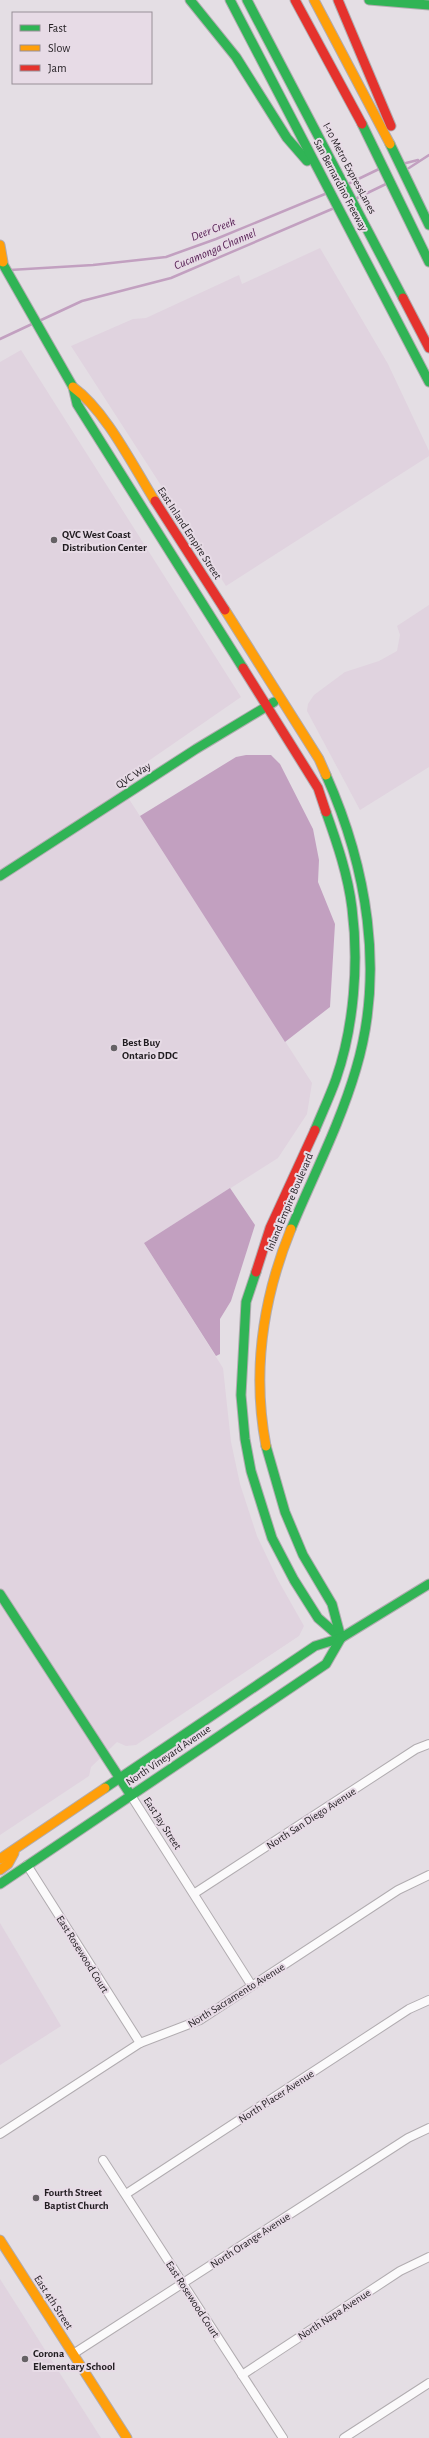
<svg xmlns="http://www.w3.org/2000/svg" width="429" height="2438" font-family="'Alegreya Sans',sans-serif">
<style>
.built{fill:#e0d3df}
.water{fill:#c2a0c0}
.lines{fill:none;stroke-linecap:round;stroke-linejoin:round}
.stream{stroke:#c2a0c0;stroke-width:2.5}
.street-casing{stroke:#b1acb0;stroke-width:10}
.fast-casing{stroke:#b1acb0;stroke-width:11}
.slow-casing{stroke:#b1acb0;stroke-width:11}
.jam-casing{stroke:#b1acb0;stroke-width:11}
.street{stroke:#fbfafb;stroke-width:8}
.fast{stroke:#30b455;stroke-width:9}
.slow{stroke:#ff9f0a;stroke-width:9}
.jam{stroke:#e5322d;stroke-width:9}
.poi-dot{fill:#656165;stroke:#e7dbe6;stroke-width:1.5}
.labels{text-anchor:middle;stroke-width:4;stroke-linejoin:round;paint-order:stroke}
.street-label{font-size:11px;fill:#211d21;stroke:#e7dbe6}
.poi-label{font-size:11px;font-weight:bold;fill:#211d21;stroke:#e7dbe6;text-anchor:start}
.water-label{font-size:12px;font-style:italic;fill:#541d52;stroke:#e7dbe6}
</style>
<rect width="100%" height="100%" fill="#e4dee4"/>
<g class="built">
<path d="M 320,248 L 388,364 L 429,451 L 429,456 L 226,586 L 71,346 L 133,319 L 146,318 L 239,275 L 242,284 Z"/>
<path d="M 21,350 L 241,697 L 118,782 L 312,1083 L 307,1114 L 278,1158 L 144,1243 L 223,1368 L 231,1442 L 240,1484 L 257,1536 L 278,1580 L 304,1626 L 299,1636 L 136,1745 L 126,1746 L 117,1742 L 91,1767 L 89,1776 L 0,1835 L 0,362 Z"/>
<path d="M 429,605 L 429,767 L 360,810 L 307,711 L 308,704 L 314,695 L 345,672 L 379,661 L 397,651 L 400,635 L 397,626 Z"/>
<path d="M 0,1923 L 61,2026 L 0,2065 Z"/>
<path d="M 0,2279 L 101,2438 L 0,2438 Z"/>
</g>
<g class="water">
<path d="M 246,755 L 271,755 L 280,764 L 313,829 L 319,860 L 318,882 L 335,924 L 330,1007 L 285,1042 L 140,816 L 236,757 Z"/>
<path d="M 230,1188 L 255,1225 L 231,1301 L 220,1319 L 220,1354 L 216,1356 L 144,1243 Z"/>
</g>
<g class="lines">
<g class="stream">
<path d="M 406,163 L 418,160"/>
<path d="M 409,168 L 429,155"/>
<path d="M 350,183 L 379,169"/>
<path d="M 357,198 L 386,184"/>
<path d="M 10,270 L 93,265 L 166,257 L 216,239 L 325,194"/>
<path d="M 39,321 L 82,301 L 171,278 L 332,209"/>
<path d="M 0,339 L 32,324"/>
</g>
<defs>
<g id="street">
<path d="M 130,1794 L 252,1986"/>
<path d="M 27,1865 L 140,2043"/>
<path d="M 195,1893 L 416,1749 L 429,1744"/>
<path d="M 0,2134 L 140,2043 L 200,2020 L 398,1890 L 429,1875"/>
<path d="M 103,2160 L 283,2438"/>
<path d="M 126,2194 L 409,2009 L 429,2000"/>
<path d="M 73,2354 L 408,2138 L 429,2128"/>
<path d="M 242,2375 L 400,2271 L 429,2257"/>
<path d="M 344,2438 L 429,2383"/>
</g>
<g id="fast">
<path d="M 190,0 L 236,57 L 287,138 L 307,161"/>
<path d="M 230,0 L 429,382"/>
<path d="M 247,0 L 403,298"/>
<path d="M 369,0 L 429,5"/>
<path d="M 362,124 L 429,262"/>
<path d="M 390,144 L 429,225"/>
<path d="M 0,259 L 73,387 L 77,404 L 243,668"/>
<path d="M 0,876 L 196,749 L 274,702"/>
<path d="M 315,1130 C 322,1113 330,1096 336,1079 C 354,1027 359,963 352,908 C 348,875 337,843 326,812"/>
<path d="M 291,1229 C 313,1176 340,1124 356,1069 C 385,972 367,867 326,775"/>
<path d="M 256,1272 L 246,1302 L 241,1395 L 245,1439 L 251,1471 L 272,1538 L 294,1580 L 318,1618 L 341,1638"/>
<path d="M 266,1446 L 285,1512 L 303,1555 L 332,1604 L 341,1638"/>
<path d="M 0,1594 L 130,1794"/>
<path d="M 105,1788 L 315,1646 L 341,1638 L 429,1584"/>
<path d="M 0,1884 L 326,1664 L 341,1638"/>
</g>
<g id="slow">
<path d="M 314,0 L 390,144"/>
<path d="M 0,245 L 3,262"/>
<path d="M 73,387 C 106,411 133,466 155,501"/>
<path d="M 225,610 L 319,759 L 326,775"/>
<path d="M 266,1446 C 252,1372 263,1298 291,1229"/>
<path d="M 0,1859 L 105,1788"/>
<path d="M 0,1870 L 8,1864 L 14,1853"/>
<path d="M 0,2240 L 127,2438"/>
</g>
<g id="jam">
<path d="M 295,0 L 362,124"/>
<path d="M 338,0 L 391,126"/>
<path d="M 403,298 L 429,348"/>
<path d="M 155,501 L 225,610"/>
<path d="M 243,668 L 318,788 L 326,812"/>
<path d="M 256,1272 L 270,1228 L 315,1130"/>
</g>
</defs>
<use href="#street" class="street-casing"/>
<use href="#fast" class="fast-casing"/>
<use href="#slow" class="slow-casing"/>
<use href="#jam" class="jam-casing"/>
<use href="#street" class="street"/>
<use href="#fast" class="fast"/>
<use href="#slow" class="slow"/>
<use href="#jam" class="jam"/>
</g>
<g class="poi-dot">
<circle cx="54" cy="540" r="4"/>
<circle cx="114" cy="1048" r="4"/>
<circle cx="36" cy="2198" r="4"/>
<circle cx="25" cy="2359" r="4"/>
</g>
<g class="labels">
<g class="street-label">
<text transform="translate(350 168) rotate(62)" y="4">I-10 Metro ExpressLanes</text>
<text transform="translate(341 185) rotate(62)" y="4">San Bernardino Freeway</text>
<text transform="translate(190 533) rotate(57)" y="4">East Inland Empire Street</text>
<text transform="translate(133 775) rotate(-33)" y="4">QVC Way</text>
<text transform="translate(289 1202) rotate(-67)" y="4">Inland Empire Boulevard</text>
<text transform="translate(168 1755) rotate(-34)" y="4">North Vineyard Avenue</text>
<text transform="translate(311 1818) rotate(-33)" y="4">North San Diego Avenue</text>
<text transform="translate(163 1823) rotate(57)" y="4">East Jay Street</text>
<text transform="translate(83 1954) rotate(58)" y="4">East Rosewood Court</text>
<text transform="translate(236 1995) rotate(-32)" y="4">North Sacramento Avenue</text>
<text transform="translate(276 2096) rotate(-33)" y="4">North Placer Avenue</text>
<text transform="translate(250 2240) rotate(-33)" y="4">North Orange Avenue</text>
<text transform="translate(193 2299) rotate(57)" y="4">East Rosewood Court</text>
<text transform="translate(54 2302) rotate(57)" y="4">East 4th Street</text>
<text transform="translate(334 2314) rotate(-33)" y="4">North Napa Avenue</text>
</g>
<g class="poi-label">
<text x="62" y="538">QVC West Coast<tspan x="62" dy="13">Distribution Center</tspan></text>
<text x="122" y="1046">Best Buy<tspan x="122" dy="13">Ontario DDC</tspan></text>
<text x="44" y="2196">Fourth Street<tspan x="44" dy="13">Baptist Church</tspan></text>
<text x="33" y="2357">Corona<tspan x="33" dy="13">Elementary School</tspan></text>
</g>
<g class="water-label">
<text transform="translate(213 229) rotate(-21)" y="4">Deer Creek</text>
<text transform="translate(215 249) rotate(-23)" y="4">Cucamonga Channel</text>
</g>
</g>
<rect x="12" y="12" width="140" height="72" fill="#e7dbe6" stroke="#988f97"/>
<rect x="20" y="25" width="20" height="6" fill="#30b455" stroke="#988f97"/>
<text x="48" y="32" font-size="12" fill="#211d21">Fast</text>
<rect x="20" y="45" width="20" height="6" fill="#ff9f0a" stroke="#988f97"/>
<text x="48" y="52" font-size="12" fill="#211d21">Slow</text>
<rect x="20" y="65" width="20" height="6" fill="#e5322d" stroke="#988f97"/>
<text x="48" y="72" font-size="12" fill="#211d21">Jam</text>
</svg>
